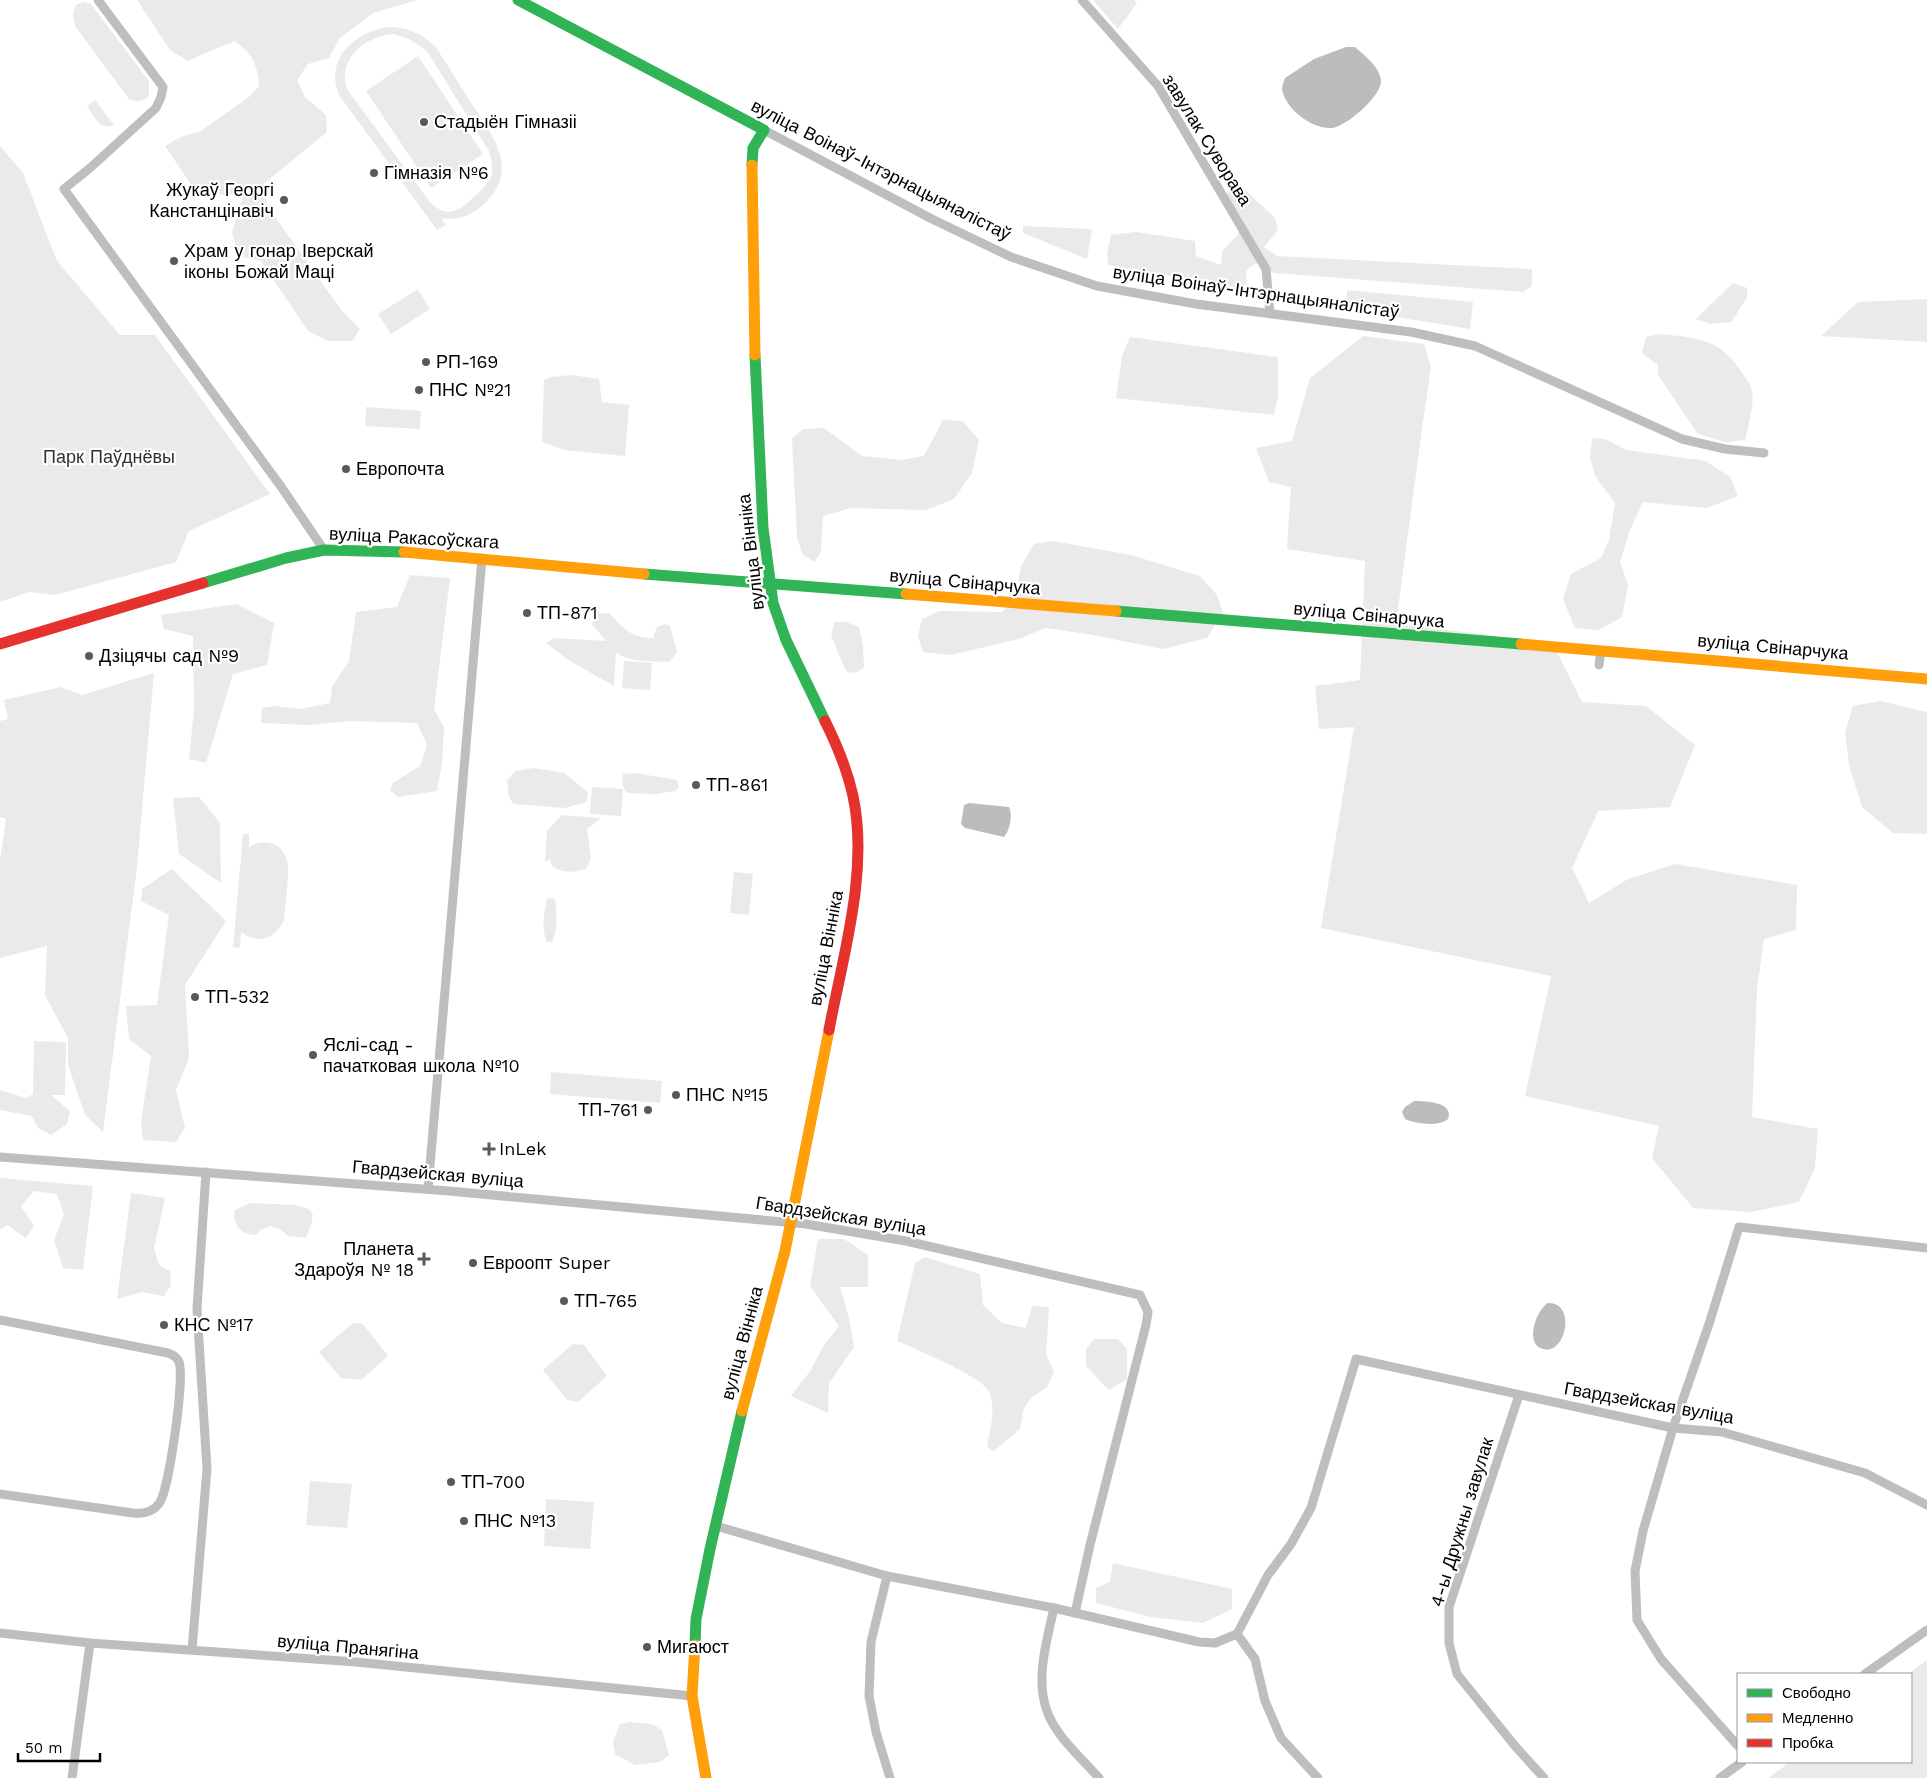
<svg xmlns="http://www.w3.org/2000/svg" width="1927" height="1778" font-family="'Work Sans',sans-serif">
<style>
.green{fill:#eaeaea;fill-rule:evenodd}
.water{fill:#bcbcbc}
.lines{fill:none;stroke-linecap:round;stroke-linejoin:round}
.street{stroke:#bebebe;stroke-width:9}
.fast{stroke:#30b455;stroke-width:11}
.slow{stroke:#ff9f0a;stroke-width:11}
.jam{stroke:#e5322d;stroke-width:11}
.poi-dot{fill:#595959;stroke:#fff;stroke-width:2}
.labels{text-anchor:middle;stroke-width:4.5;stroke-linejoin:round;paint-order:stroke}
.poi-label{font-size:18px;fill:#000;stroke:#fff;text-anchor:start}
.street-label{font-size:18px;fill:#000;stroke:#fff}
.park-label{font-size:18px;fill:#303030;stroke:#fff}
</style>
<rect width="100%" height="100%" fill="#fff"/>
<g class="green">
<path d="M 137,0 L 418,0 L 373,13 L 340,38 L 329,58 L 308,64 L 297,80 L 305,97 L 326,115 L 327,132 L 261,186 L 270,210 L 342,311 L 360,329 L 352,341 L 328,341 L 308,331 L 261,261 L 239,256 L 232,232 L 243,195 L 197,193 L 165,146 L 181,137 L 201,131 L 249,97 L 259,86 C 257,63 253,55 235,41 L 212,50 L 188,61 L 170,50 Z"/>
<path d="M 1093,0 L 1134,0 L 1137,3 L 1118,29 Z"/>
<path d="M 84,2 L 90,3 L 149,81 L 149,96 C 141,102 138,103 129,99 L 75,26 L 73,13 L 76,5 Z"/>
<path d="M 388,27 C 407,27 421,33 435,46 C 447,64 458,82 470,101 C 492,135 522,169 483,205 C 470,216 458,221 441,218 L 446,225 L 437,230 L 339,95 C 324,59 355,32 388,27 ZM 394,34 L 409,39 L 427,51 L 489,151 C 491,158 493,167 492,174 C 489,183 482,190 475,196 C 459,211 447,220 429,201 L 347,89 C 337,58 366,36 394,34 Z"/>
<path d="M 418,56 L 483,154 L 431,188 L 366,91 Z"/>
<path d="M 95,100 L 114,125 C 99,131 95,117 87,106 Z"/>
<path d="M 0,146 L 23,173 L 57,261 L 120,335 L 155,335 L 270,494 L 189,531 L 176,562 L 55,595 L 29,592 L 0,602 Z"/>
<path d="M 1239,184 L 1275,218 L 1278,230 L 1264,247 L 1277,256 L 1532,269 L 1532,286 L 1523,292 L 1274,273 L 1256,263 L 1246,270 L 1247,286 L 1235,287 L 1108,265 L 1107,253 L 1111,235 L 1136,232 L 1195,241 L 1196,256 L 1221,265 L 1222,251 L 1237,236 L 1243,221 L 1226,194 Z"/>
<path d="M 1023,226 L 1092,229 L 1087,259 L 1023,233 Z"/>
<path d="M 1733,283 L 1747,288 L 1747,298 L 1731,322 L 1711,324 L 1696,319 Z"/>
<path d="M 418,289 L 430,309 L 391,334 L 378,314 Z"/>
<path d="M 1347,290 L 1473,302 L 1470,329 L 1347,309 Z"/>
<path d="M 1927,299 L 1927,342 L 1821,336 L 1858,302 Z"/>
<path d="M 1660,334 C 1698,338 1720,338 1743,374 C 1745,378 1750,382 1751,387 C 1756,399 1748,428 1745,440 L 1725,442 L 1698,434 L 1658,375 L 1658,365 L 1642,353 L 1646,337 Z"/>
<path d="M 1363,336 L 1424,344 L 1431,367 L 1421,436 L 1396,624 L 1489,635 L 1557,652 L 1582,702 L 1646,706 L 1695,745 L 1670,807 L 1598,811 L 1572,868 L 1589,903 L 1628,879 L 1675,864 L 1797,885 L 1796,930 L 1764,939 L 1757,989 L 1752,1117 L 1818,1129 L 1815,1168 L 1799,1202 L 1751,1212 L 1693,1208 L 1652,1158 L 1659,1126 L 1525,1096 L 1551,976 L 1321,928 L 1354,727 L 1319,729 L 1315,686 L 1360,680 L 1365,561 L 1287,549 L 1291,487 L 1269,482 L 1256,448 L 1292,441 L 1310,378 Z"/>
<path d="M 1130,337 L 1278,357 L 1278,397 L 1274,415 L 1116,398 L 1122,356 Z"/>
<path d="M 571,375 L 599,379 L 602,402 L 629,405 L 625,456 L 564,450 L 542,442 L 544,380 L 551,377 Z"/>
<path d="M 366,407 L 421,411 L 420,429 L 365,426 Z"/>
<path d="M 943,420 L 963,421 L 979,440 L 972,473 L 954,499 L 926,510 L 851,508 L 823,516 L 821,552 L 814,562 L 803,555 L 797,538 L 792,439 L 803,429 L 824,428 L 862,456 L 902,460 L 924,456 Z"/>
<path d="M 1592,438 L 1605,439 L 1627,450 L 1706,461 L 1730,477 L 1738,496 L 1707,508 L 1643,502 L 1630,530 L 1620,562 L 1628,585 L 1622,617 L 1599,630 L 1575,628 L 1563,599 L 1571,574 L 1601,558 L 1609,540 L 1615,503 L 1595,476 L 1590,457 Z"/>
<path d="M 1053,541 L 1131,555 L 1200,576 L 1217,595 L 1223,613 L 1207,638 L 1163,649 L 1087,634 L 1045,628 L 1019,639 L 950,655 L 923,652 L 918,636 L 922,619 L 939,611 L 1002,612 L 1016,594 L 1021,566 L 1034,544 Z"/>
<path d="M 410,575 L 450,578 L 434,709 L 444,728 L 442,763 L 437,791 L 398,797 L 390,790 L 393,783 L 420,766 L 427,745 L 417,723 L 350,721 L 309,725 L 261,723 L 262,708 L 274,706 L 300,709 L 330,703 L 332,687 L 349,661 L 356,612 L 397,607 Z"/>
<path d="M 237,604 L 274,623 L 267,665 L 233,674 L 206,763 L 189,759 L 194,710 L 193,636 L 164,629 L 161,615 Z"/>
<path d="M 609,613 C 623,628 631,638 653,638 L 657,627 L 665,624 L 670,626 L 677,652 L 669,662 C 652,661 629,663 616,652 L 614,686 L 570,661 L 546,643 L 554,638 L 606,641 L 592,624 L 596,614 Z"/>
<path d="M 835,622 L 846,622 L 859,627 L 863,645 L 864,667 C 858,673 854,674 846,671 L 831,635 Z"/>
<path d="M 624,661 L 652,663 L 650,690 L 622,688 Z"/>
<path d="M 154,673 L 137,867 L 103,1132 L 85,1115 L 68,1065 L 68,1038 L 45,995 L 47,946 L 0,958 L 0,860 L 6,819 L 0,817 L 0,721 L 8,719 L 4,700 L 61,687 L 82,695 Z"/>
<path d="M 1880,701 L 1927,712 L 1927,834 L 1893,833 L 1862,807 L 1849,765 L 1845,733 L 1853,706 Z"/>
<path d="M 534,768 L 564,773 L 588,792 L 586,802 L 565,808 L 513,804 L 509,797 L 507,781 L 515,771 Z"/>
<path d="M 635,773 L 677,780 L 679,787 L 676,791 L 655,794 L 627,793 L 622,784 L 623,774 Z"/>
<path d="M 592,787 L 623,789 L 621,816 L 590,814 Z"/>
<path d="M 199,797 L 220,823 L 221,883 L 179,854 L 173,798 Z"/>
<path d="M 562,815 L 601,818 L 587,829 L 591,858 L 586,869 C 574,872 562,874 552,866 L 550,859 L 545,862 L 547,831 Z"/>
<path d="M 243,834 L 249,834 L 249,847 C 263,838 282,842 287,860 C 290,870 285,908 284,920 C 276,939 257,945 241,932 L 240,948 L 233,947 Z"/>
<path d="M 172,869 L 226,921 L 185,985 L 189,1058 L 176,1090 L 185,1128 L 176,1142 L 143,1140 L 141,1122 L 151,1056 L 129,1039 L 126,1006 L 157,1005 L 169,915 L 141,901 L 142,889 Z"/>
<path d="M 734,872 L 753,874 L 749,915 L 730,913 Z"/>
<path d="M 552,898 L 555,900 C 557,914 558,930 552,942 L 547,942 C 541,930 544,912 547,899 Z"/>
<path d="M 34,1041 L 66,1042 L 65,1095 L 51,1095 L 70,1111 L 67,1124 L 51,1135 L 38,1128 L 32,1116 L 0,1110 L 0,1090 L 26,1098 L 33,1094 Z"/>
<path d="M 551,1072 L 662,1081 L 660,1103 L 550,1094 Z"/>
<path d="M 0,1178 L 93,1186 L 83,1270 L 63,1268 L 54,1240 L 64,1215 L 57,1194 L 34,1191 L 21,1206 L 34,1226 L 26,1238 L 7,1225 L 0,1230 Z"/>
<path d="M 131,1193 L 165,1198 L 154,1248 L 159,1265 L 170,1271 L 171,1285 L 164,1296 L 142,1292 L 117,1299 Z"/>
<path d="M 251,1203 L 296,1205 L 309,1209 L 313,1215 L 311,1225 L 306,1238 L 288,1236 L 280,1229 L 270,1226 L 260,1230 L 256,1235 C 242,1235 231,1225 235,1210 Z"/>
<path d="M 818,1239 L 844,1239 L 868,1255 L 868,1287 L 840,1287 L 849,1318 L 854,1347 L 829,1383 L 828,1413 L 791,1396 L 811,1370 L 822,1348 L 839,1326 L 810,1286 Z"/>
<path d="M 925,1257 L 980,1274 L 983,1305 L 1002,1323 L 1026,1328 L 1032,1306 L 1049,1307 L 1046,1354 L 1054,1372 L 1047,1387 L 1032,1397 L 1024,1408 L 1020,1429 L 994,1451 L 987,1447 C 990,1429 997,1407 988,1390 C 980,1376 915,1349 897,1341 L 915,1263 Z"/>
<path d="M 353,1323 L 363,1324 L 388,1356 L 361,1380 L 341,1378 L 319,1352 Z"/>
<path d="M 1094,1339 L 1118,1339 L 1127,1349 L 1127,1379 L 1109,1390 L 1086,1366 L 1086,1349 Z"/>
<path d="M 573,1344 L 584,1345 L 607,1376 L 578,1402 L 567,1400 L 543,1370 Z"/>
<path d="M 310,1481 L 352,1484 L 347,1528 L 306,1525 Z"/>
<path d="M 546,1499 L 594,1502 L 590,1549 L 544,1546 Z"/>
<path d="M 1113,1563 L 1232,1589 L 1232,1609 L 1203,1623 L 1151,1617 L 1096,1603 L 1096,1588 L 1110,1582 Z"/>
<path d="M 1927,1660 L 1927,1778 L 1768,1778 L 1790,1762 L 1911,1762 L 1911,1674 L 1908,1674 Z"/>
<path d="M 630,1722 L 652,1724 L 662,1730 L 669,1755 L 660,1762 L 635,1765 L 615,1754 L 613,1741 L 620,1724 Z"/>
</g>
<g class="water">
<path d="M 1346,47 L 1355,47 C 1365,56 1379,66 1381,80 C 1383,95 1345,128 1331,128 C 1312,129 1285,109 1282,89 C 1282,86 1284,81 1285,78 L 1314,59 Z"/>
<path d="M 969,803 L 1009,807 C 1013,815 1010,830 1004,837 L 965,828 L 961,824 L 964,805 Z"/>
<path d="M 1414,1101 C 1426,1101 1454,1102 1448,1119 C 1439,1127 1416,1124 1405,1119 L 1402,1112 L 1405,1107 Z"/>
<path d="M 1548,1303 C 1577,1302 1566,1356 1543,1349 C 1524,1344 1536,1310 1548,1303 Z"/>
</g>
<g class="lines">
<g class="street">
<path d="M 98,0 L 163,87 L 161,97 L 156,108 L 90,168 L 64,189 L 282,488 L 324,550"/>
<path d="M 1082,0 L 1158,86 L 1266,269 L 1270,314"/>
<path d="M 764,130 L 932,219 L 1011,257 L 1097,286 L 1196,304 L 1411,332 L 1475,346 L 1682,439 L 1725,449 L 1764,453"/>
<path d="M 1599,665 L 1601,651"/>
<path d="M 0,1157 L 449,1191 L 806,1224 L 906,1241 L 1140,1295 L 1148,1312 L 1146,1325 L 1090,1545 L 1075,1613"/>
<path d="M 428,1189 L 482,558"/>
<path d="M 0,1320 L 168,1353 C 174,1355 177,1357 179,1362 C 185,1378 169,1488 160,1502 C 154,1512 143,1514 133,1513 L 0,1494"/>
<path d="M 1519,1395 L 1449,1607 L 1449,1643 L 1457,1674 L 1515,1746 L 1544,1778"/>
<path d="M 716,1526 L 887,1576 L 1054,1608 L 1199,1642 L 1215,1643 L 1237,1634"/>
<path d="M 887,1576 L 871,1642 L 869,1696 L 876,1732 L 890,1778"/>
<path d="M 1054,1608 C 1047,1640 1035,1679 1047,1711 C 1056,1737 1082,1758 1099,1778"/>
<path d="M 0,1633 L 90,1643 L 356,1662 L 692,1696"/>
<path d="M 192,1650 L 207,1469 L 197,1309 L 206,1172"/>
<path d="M 1865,1674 L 1927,1630"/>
<path d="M 1738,1746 L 1661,1659 L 1637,1620 L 1635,1571 L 1643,1531 L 1673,1428 L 1709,1324 L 1739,1227 L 1927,1248"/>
<path d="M 72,1778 L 90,1643"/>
<path d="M 1318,1778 L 1281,1738 L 1265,1701 L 1255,1659 L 1237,1634 L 1268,1575 L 1291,1544 L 1311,1508 L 1356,1359 L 1673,1428 L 1722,1432 L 1865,1473 L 1927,1505"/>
<path d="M 1720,1778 L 1742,1762"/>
</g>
<g class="fast">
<path d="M 518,0 L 764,130 L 753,148 L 752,165"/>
<path d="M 755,355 L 763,528 L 773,603 L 786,640 L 825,721"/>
<path d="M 644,574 L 906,594"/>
<path d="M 203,583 L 286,558 L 324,550 L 404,552"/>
<path d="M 1116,611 L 1521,644"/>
<path d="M 695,1645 L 696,1619 L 710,1549 L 742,1411"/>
</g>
<g class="slow">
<path d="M 752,165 L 755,355"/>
<path d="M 404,552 L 644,574"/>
<path d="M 906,594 L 1116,611"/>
<path d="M 1521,644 L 1927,679"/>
<path d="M 742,1411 L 785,1251 L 829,1030"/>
<path d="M 695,1645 L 692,1696 L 706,1778"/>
</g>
<g class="jam">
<path d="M 0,644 L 203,583"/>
<path d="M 825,721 C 837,745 847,769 853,796 C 869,871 843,955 829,1030"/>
</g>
</g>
<g class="poi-dot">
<circle cx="424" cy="122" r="5"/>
<circle cx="374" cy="173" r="5"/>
<circle cx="284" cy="200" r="5"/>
<circle cx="174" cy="261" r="5"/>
<circle cx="426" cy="362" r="5"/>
<circle cx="419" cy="390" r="5"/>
<circle cx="346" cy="469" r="5"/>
<circle cx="527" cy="613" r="5"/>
<circle cx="89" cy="656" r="5"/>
<circle cx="696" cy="785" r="5"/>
<circle cx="195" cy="997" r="5"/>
<circle cx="313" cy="1055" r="5"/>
<circle cx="676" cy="1095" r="5"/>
<circle cx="648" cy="1110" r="5"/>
<path d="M486.5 1141.5h5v5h5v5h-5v5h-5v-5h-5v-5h5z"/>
<path d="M421.5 1251.5h5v5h5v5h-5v5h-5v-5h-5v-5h5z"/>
<circle cx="473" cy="1263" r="5"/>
<circle cx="564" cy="1301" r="5"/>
<circle cx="164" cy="1325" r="5"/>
<circle cx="451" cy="1482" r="5"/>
<circle cx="464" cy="1521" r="5"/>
<circle cx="647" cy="1647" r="5"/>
</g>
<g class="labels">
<g class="poi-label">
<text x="434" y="128">Стадыён Гімназіі</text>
<text x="384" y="179">Гімназія №6</text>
<text x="274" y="196" text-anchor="end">Жукаў Георгі<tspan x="274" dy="21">Канстанцінавіч</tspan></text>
<text x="184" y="257">Храм у гонар Іверскай<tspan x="184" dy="21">іконы Божай Маці</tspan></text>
<text x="436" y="368">РП-169</text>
<text x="429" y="396">ПНС №21</text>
<text x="356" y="475">Европочта</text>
<text x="537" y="619">ТП-871</text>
<text x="99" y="662">Дзіцячы сад №9</text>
<text x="706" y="791">ТП-861</text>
<text x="205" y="1003">ТП-532</text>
<text x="323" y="1051">Яслі-сад -<tspan x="323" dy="21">пачатковая школа №10</tspan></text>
<text x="686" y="1101">ПНС №15</text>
<text x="638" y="1116" text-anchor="end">ТП-761</text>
<text x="499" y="1155">InLek</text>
<text x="414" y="1255" text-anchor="end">Планета<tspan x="414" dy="21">Здароўя № 18</tspan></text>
<text x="483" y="1269">Евроопт Super</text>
<text x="574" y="1307">ТП-765</text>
<text x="174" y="1331">КНС №17</text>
<text x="461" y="1488">ТП-700</text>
<text x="474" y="1527">ПНС №13</text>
<text x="657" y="1653">Мигаюст</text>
</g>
<g class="street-label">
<text transform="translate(1207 140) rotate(58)" y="6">завулак Суворава</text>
<text transform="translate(881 170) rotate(27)" y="6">вуліца Воінаў-Інтэрнацыяналістаў</text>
<text transform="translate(1256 292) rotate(8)" y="6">вуліца Воінаў-Інтэрнацыяналістаў</text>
<text transform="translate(414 538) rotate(3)" y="6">вуліца Ракасоўскага</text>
<text transform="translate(751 552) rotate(-97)" y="6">вуліца Вінніка</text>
<text transform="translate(965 582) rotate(5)" y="6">вуліца Свінарчука</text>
<text transform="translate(1369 615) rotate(5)" y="6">вуліца Свінарчука</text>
<text transform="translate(1773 647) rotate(5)" y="6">вуліца Свінарчука</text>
<text transform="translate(826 948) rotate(-79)" y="6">вуліца Вінніка</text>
<text transform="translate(438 1174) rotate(5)" y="6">Гвардзейская вуліца</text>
<text transform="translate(841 1216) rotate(9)" y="6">Гвардзейская вуліца</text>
<text transform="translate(742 1343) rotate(-75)" y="6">вуліца Вінніка</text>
<text transform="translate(1649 1403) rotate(10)" y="6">Гвардзейская вуліца</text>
<text transform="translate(1462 1522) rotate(-73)" y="6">4-ы Дружны завулак</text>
<text transform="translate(348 1647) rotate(5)" y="6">вуліца Пранягіна</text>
</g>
<g class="park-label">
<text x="109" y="463">Парк Паўднёвы</text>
</g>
</g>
<rect x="1737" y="1673" width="175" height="90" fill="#ffffff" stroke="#999999"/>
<rect x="1747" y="1689" width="25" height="8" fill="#30b455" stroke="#999999"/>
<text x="1782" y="1698" font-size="15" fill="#000000">Свободно</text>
<rect x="1747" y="1714" width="25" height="8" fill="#ff9f0a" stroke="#999999"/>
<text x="1782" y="1723" font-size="15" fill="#000000">Медленно</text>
<rect x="1747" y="1739" width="25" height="8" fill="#e5322d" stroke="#999999"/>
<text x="1782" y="1748" font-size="15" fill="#000000">Пробка</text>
<path d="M18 1753v8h82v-8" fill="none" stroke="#000000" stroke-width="2.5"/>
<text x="25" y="1753" font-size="15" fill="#000000" stroke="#ffffff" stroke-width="4" paint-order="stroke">50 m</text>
</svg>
